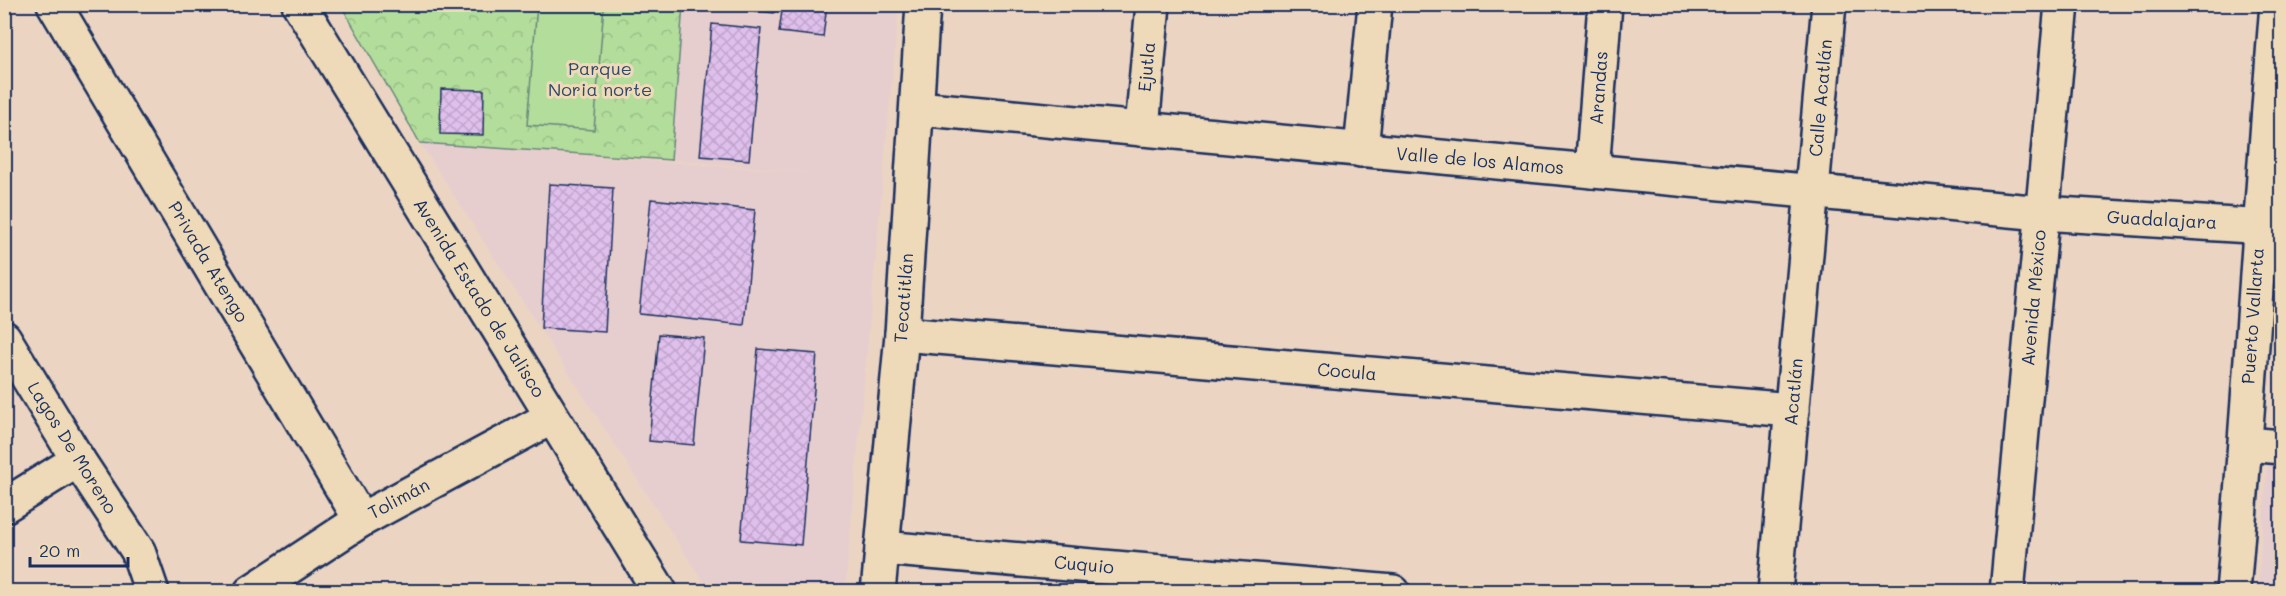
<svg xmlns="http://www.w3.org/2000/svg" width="2286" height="596" font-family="Mali,sans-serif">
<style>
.built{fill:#e7cece}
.park{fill:url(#park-crowns);stroke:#67867c;stroke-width:1.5}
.pitch{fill:#b3dd9b;stroke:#67867c;stroke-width:1.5}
.building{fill:url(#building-cross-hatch);stroke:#1b2f5e;stroke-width:1.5}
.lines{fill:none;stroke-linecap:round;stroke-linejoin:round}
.street-casing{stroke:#1b2f5e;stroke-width:38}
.secondary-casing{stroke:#1b2f5e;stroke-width:38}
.street{stroke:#eedab8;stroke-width:33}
.secondary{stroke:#eedab8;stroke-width:33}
.labels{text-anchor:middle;stroke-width:6;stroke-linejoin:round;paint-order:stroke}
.street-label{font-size:18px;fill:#1b2f5e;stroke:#eedab8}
.park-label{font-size:18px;fill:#324967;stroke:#eedab8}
</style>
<defs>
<pattern id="park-crowns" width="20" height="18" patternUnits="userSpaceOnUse" patternTransform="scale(1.5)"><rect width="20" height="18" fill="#b3dd9b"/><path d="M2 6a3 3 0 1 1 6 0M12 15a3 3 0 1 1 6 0" fill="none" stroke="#99be88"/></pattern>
<pattern id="building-cross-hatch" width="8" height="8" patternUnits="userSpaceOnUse" patternTransform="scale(1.5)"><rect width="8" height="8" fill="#dfbfeb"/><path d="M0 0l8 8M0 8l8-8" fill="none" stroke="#bfa4cc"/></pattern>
</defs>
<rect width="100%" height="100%" fill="#ebd5c2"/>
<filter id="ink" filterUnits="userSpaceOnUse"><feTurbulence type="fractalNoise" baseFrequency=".0167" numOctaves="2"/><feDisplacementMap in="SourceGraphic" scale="12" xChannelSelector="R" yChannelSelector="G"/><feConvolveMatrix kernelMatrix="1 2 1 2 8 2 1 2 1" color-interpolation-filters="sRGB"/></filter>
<g filter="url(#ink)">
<g class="built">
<path d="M 683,5 L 899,5 L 845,591 L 709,591 L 420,143 L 815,173 L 671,160 Z"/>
<path d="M 2281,454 L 2281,591 L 2257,592 L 2267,467 Z"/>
</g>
<path class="park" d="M 341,5 L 683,5 L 671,160 L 420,143 Z"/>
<path class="pitch" d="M 537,5 L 604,5 L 594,130 L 527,125 Z"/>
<g class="building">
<path d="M 723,4 L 775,4 L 774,13 L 722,7 Z"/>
<path d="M 783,4 L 827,4 L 823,37 L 779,32 Z"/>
<path d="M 712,24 L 761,29 L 749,160 L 700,156 Z"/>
<path d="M 441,89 L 484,90 L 483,135 L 440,134 Z"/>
<path d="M 549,184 L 613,188 L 605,332 L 541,328 Z"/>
<path d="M 651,199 L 755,210 L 744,325 L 639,314 Z"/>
<path d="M 659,334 L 704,338 L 694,445 L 649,441 Z"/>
<path d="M 758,349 L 817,354 L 801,545 L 741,540 Z"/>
</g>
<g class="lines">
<defs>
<g id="street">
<path d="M 54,4 L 361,520"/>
<path d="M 917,108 L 2042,213 L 2282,228"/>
<path d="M 1142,129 L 1153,4"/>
<path d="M 1361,150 L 1375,4"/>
<path d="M 1592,171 L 1605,4"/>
<path d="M 902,334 L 1792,410"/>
<path d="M 4,338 L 78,460 L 138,551 L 152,592"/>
<path d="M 2246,444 L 2282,447"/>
<path d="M 4,506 L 78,460"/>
<path d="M 882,548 L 1393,592"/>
<path d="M 251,592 L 361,520 L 552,417"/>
<path d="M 878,592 L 902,334 L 923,4"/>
<path d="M 1775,592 L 1829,4"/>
<path d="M 2233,592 C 2250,396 2261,200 2277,4"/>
</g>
<g id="secondary">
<path d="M 299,4 L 660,592"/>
<path d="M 2007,592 L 2062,4"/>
</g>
</defs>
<use href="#street" class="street-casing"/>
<use href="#secondary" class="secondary-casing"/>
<use href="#street" class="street"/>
<use href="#secondary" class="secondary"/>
</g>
</g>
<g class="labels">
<g class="street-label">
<text transform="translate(1147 67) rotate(-85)" y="6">Ejutla</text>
<text transform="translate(1599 88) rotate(-86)" y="6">Arandas</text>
<text transform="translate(1821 98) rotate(-85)" y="6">Calle Acatlán</text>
<text transform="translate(1480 161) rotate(5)" y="6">Valle de los Alamos</text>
<text transform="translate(2162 220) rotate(3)" y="6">Guadalajara</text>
<text transform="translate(208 262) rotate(59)" y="6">Privada Atengo</text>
<text transform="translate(479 298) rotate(58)" y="6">Avenida Estado de Jalisco</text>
<text transform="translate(904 298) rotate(-86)" y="6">Tecatitlán</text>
<text transform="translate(2034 298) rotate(-85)" y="6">Avenida México</text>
<text transform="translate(2253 316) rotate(-86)" y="6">Puerto Vallarta</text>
<text transform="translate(1347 372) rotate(5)" y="6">Cocula</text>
<text transform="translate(1794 392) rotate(-85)" y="6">Acatlán</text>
<text transform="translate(72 448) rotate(58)" y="6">Lagos De Moreno</text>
<text transform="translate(399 499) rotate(-28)" y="6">Tolimán</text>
<text transform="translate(1084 565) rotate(5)" y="6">Cuquio</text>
</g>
<g class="park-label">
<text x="600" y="75">Parque<tspan x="600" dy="21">Noria norte</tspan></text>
</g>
</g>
<rect width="2286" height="596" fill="none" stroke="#eedab8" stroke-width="24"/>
<rect x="12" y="12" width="2262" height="572" fill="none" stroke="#1b2f5e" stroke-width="2" filter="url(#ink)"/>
<path d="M30 557v9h98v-9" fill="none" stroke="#1b2f5e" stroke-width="3"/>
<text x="39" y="557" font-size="18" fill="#1b2f5e" stroke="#eedab8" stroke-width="4.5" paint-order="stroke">20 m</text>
</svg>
